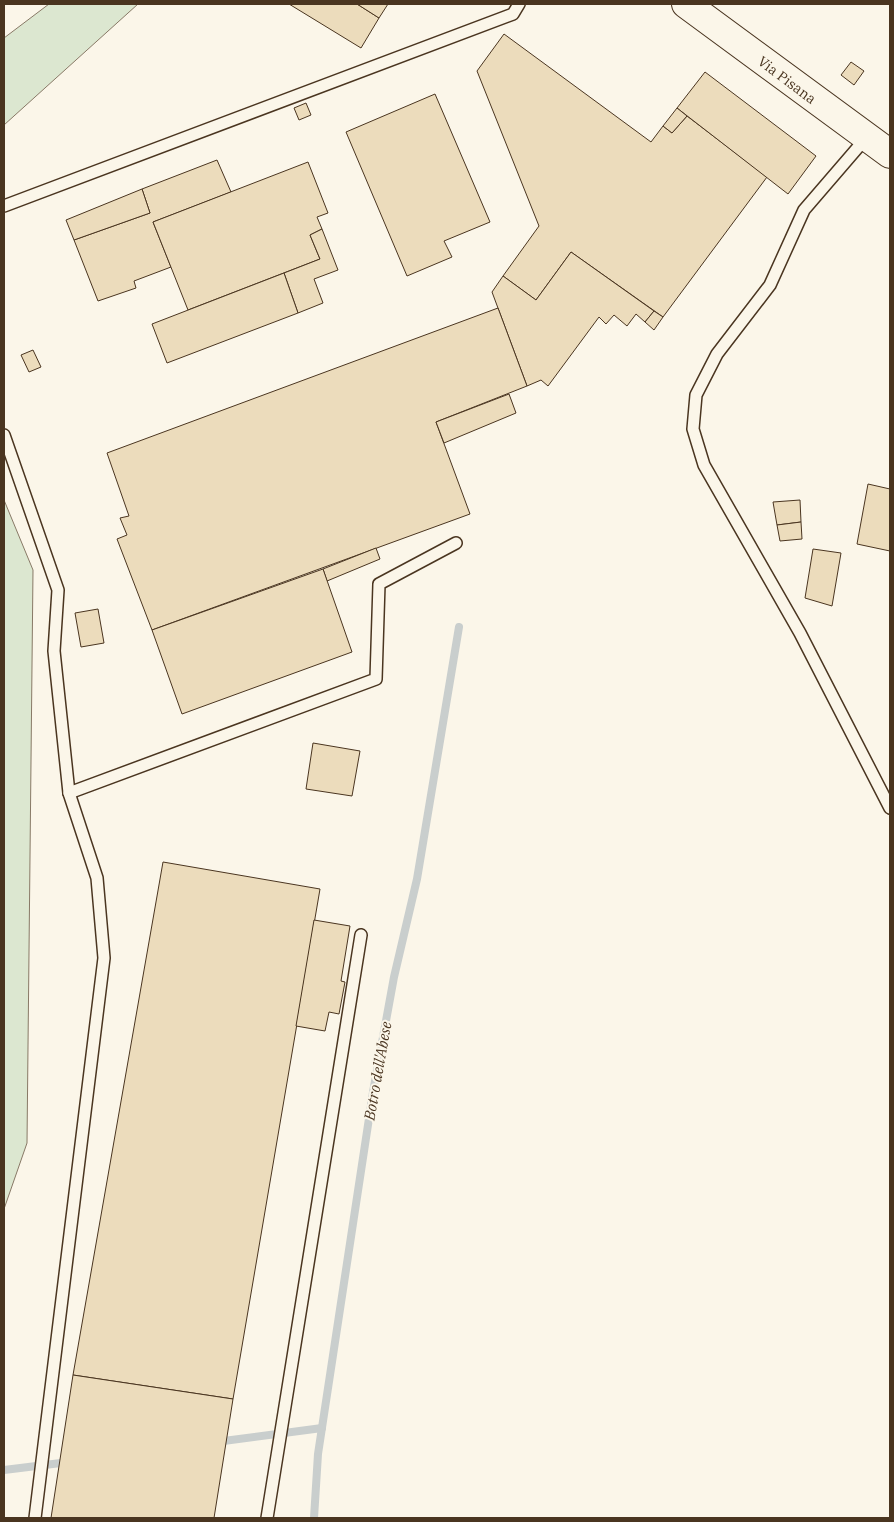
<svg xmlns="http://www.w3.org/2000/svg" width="894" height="1522" font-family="'IBM Plex Serif',serif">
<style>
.green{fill:#dce7d0;stroke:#887966}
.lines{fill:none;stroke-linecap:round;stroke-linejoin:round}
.stream{stroke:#c9cecd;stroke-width:8}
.building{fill:#ecdcbc;stroke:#4a3520}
.service-casing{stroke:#4a3520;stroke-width:14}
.tertiary-casing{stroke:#4a3520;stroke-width:30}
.service{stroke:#fbf6e9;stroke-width:11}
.tertiary{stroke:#fbf6e9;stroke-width:28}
.labels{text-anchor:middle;stroke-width:4;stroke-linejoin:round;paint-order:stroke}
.street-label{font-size:14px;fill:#4a3520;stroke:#fbf6e9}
.water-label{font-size:15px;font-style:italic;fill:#4a3520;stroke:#fbf6e9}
</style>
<rect width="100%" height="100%" fill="#fbf6e9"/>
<g class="green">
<path d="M 49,4 L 138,4 L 4,125 L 4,38 Z"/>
<path d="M 4,500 L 33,570 L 27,1143 L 4,1209 Z"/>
</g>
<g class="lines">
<g class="stream">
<path d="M 216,1442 L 322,1428"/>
<path d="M 4,1470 L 69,1462"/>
<path d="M 314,1518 L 318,1454 L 373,1092 L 394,977 L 417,879 L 459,627"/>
</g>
</g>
<g class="building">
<path d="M 289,4 L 357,4 L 379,18 L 361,48 Z"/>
<path d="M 357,4 L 388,4 L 379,18 Z"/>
<path d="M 504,34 L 651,142 L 663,126 L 672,133 L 687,116 L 767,177 L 663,317 L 571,252 L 536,300 L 503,276 L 539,226 L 477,71 Z"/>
<path d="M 851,62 L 864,71 L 854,85 L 841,75 Z"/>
<path d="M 705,72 L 816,156 L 788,194 L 677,108 Z"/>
<path d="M 435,94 L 490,222 L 444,241 L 452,257 L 407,276 L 346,132 Z"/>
<path d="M 306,103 L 311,115 L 299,120 L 294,108 Z"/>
<path d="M 677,108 L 687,116 L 672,133 L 663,126 Z"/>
<path d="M 217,160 L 231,192 L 153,222 L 171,267 L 134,281 L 136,288 L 98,301 L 74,240 L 150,213 L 142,189 Z"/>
<path d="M 308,162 L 328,213 L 317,217 L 322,229 L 310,235 L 320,259 L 188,310 L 153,222 Z"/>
<path d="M 142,189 L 150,213 L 74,240 L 66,220 Z"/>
<path d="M 322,229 L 338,270 L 314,279 L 323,303 L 298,313 L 284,273 L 320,259 L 310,235 Z"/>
<path d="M 571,252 L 654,311 L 645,322 L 636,314 L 627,326 L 614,315 L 606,324 L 599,317 L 548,386 L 541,380 L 527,386 L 492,292 L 503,276 L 536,300 Z"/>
<path d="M 284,273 L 298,313 L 167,363 L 152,324 Z"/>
<path d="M 498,308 L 527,386 L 436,422 L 470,514 L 152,630 L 117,539 L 127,535 L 120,518 L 129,516 L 107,453 Z"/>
<path d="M 654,311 L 663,317 L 654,330 L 645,322 Z"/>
<path d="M 33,350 L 41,367 L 29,372 L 21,355 Z"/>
<path d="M 509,394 L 516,413 L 444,443 L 436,422 Z"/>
<path d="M 868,484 L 890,489 L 890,551 L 857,544 Z"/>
<path d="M 800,500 L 801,522 L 777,525 L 773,502 Z"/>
<path d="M 801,522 L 802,539 L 780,541 L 777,525 Z"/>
<path d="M 376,548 L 380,559 L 327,581 L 323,569 Z"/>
<path d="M 813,549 L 841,553 L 832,606 L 805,598 Z"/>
<path d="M 323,569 L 352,652 L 182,714 L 152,630 Z"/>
<path d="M 98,609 L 104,643 L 81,647 L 75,613 Z"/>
<path d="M 313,743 L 360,751 L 352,796 L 306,789 Z"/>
<path d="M 163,862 L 320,889 L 233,1399 L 73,1375 Z"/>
<path d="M 314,920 L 350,926 L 341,981 L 345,982 L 339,1014 L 329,1012 L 325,1031 L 296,1026 Z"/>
<path d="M 73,1375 L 233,1399 L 214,1518 L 51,1518 Z"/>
</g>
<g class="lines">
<defs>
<g id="service">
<path d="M 866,138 L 804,210 L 770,285 L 717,354 L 696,395 L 693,429 L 704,465 L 800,633 L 890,808"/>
<path d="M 4,206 L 513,14 L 519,4"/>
<path d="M 4,435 L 58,590 L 54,651 L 69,793 L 97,878 L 104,958 L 35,1518"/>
<path d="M 69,793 L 376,679 L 379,584 L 456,543"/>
<path d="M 267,1518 L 361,935"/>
</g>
<path id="tertiary" d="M 686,4 L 890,154"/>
</defs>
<use href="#service" class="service-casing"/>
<use href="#tertiary" class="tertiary-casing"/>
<use href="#service" class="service"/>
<use href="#tertiary" class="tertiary"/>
</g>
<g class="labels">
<g class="street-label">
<text transform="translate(787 80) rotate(37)" y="5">Via Pisana</text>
</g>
<g class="water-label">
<text transform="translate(378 1071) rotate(-80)" y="5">Botro dell'Abese</text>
</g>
</g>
<rect width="894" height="1522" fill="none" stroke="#4a3520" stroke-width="10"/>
</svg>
